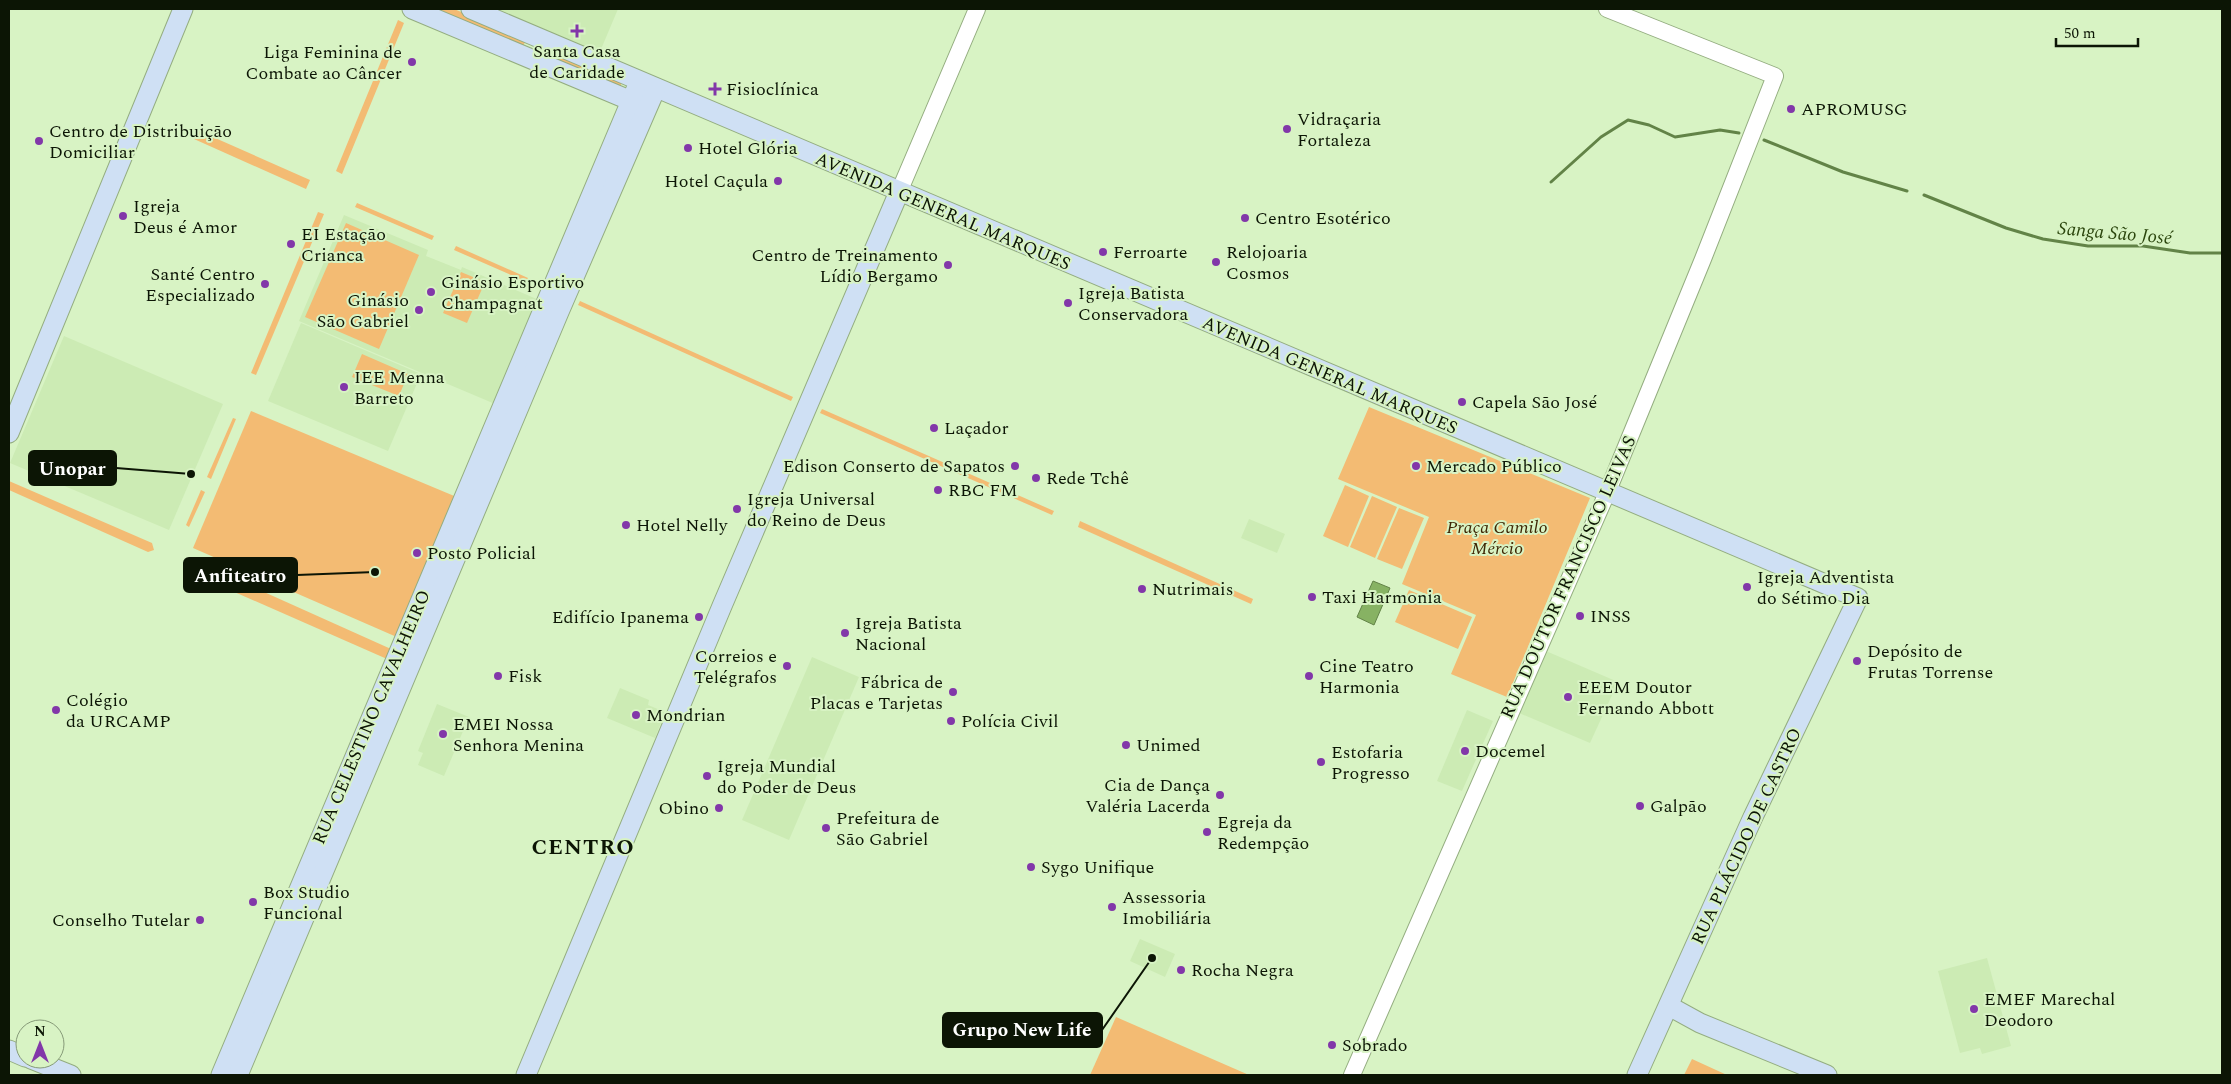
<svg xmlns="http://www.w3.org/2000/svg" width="2231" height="1084" font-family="Spectral,serif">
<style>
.built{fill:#ccebb4}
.green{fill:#f3bb73}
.water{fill:#87b263;stroke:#628347}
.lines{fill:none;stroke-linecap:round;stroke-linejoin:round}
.stream{stroke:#628347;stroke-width:3}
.tertiary-casing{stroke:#94ad80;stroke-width:18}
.secondary-casing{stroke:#94ad80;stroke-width:21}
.tertiary{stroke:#fff;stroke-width:16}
.secondary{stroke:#cfe0f4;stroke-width:19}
.poi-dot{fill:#8237a9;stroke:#d8f3c4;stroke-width:2}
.labels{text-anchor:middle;stroke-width:4;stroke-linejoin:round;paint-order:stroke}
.poi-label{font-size:18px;fill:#0c1505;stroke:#d8f3c4;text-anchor:start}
.street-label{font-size:18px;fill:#0c1505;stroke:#d8f3c4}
.park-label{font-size:18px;font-style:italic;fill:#3e2604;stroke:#d8f3c4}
.water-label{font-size:19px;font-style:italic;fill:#2b450d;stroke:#d8f3c4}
.district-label{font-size:22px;font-weight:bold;letter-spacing:1px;fill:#0c1505;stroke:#d8f3c4}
.leader{fill:none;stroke:#0c1505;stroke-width:2}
.callout-dot{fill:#0c1505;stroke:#d8f3c4;stroke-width:2}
.callout{fill:#0c1505;stroke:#0c1505;stroke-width:2}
.callout-label{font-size:19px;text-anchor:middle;font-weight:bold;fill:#fff}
</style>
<rect width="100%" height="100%" fill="#d8f3c4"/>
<g class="built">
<path d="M 492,9 L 618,9 L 599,54 Z"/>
<path d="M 344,215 L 428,250 L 426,256 L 461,270 L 462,267 L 539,300 L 495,404 L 299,321 Z"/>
<path d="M 301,323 L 421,374 L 388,451 L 268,401 Z"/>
<path d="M 64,336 L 223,404 L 169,530 L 10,463 Z"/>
<path d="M 1249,519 L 1285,534 L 1277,553 L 1241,538 Z"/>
<path d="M 1546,651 L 1618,682 L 1590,743 L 1519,713 Z"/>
<path d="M 812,657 L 859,677 L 789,840 L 742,820 Z"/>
<path d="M 620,688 L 649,700 L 648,705 L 665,712 L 655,738 L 607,718 Z"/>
<path d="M 437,704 L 469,717 L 444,776 L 418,765 L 423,753 L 418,751 Z"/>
<path d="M 1467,710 L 1493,721 L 1462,791 L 1437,781 Z"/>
<path d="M 1140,939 L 1175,954 L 1165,977 L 1130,961 Z"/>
<path d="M 1987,958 L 2011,1046 L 1982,1054 L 1980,1048 L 1960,1053 L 1938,971 Z"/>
</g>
<g class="green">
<path d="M 431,9 L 454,9 L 526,39 L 523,47 Z"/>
<path d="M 398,20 L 404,23 L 342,174 L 336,171 Z"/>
<path d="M 551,49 L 623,79 L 620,87 L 548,57 Z"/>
<path d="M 197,130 L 310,180 L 306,189 L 194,139 Z"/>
<path d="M 357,203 L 434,236 L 432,240 L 355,207 Z"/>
<path d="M 318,212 L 324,214 L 256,375 L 251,373 Z"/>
<path d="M 346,223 L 419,255 L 379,349 L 305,317 Z"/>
<path d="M 456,246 L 528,278 L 527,282 L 454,250 Z"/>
<path d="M 461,272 L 485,282 L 467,323 L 443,313 Z"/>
<path d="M 580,301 L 793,397 L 791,401 L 578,305 Z"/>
<path d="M 362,354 L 408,374 L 399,396 L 352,377 Z"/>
<path d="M 1369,407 L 1590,498 L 1507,697 L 1451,674 L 1476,615 L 1402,584 L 1429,517 L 1338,479 Z"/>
<path d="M 822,409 L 1054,511 L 1052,515 L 820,413 Z"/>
<path d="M 251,411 L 459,498 L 399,638 L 193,548 Z"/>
<path d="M 233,418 L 236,419 L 211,479 L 207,477 Z"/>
<path d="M 9,481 L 152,543 L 154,550 L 148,552 L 9,490 Z"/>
<path d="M 1345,485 L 1369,496 L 1348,547 L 1323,536 Z"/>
<path d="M 201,490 L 205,492 L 189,527 L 186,525 Z"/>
<path d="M 1372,496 L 1397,507 L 1375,558 L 1350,547 Z"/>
<path d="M 1399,508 L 1424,518 L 1402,569 L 1377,559 Z"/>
<path d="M 1080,521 L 1253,599 L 1251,604 L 1078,527 Z"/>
<path d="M 195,561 L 391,649 L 387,659 L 189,572 L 189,566 Z"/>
<path d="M 1409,590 L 1472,617 L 1458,649 L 1395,622 Z"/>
<path d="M 1116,1017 L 1249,1075 L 1090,1075 Z"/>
<path d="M 1692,1059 L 1727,1075 L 1684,1075 Z"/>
</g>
<path class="water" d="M 1373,581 L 1390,588 L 1374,625 L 1357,617 Z"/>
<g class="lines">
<g class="stream">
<path d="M 1764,140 L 1843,172 L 1907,191"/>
<path d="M 1551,182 L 1601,137 L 1628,120 L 1649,125 L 1675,137 L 1720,130 L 1739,133"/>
<path d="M 1924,195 L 2006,228 L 2043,239 L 2088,246 L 2143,246 L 2190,253 L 2222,253"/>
</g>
<defs>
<g id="tertiary">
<path d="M 899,192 L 977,9"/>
<path d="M 1352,1075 L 1607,493 L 1703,259 L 1775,76 L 1607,9"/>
</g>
<g id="secondary">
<path d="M 412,9 L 641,105"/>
<path d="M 471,9 L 1858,598 L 1753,817 L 1637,1075"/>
<path d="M 9,433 L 183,9"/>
<path d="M 1669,1006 L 1700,1023 L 1827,1075"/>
<path d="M 9,1050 L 25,1057"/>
<path d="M 31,1059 L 71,1075"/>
<path d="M 221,1075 L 639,82"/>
<path d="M 238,1075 L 559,312 L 656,88"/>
<path d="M 526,1075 L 722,606 L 899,192"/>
</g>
</defs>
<use href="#tertiary" class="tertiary-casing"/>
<use href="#secondary" class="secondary-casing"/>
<use href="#tertiary" class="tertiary"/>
<use href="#secondary" class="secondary"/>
</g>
<g class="poi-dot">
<path d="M574.5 23.5h5v5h5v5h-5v5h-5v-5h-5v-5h5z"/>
<circle cx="412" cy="62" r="5"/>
<path d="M712.5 81.5h5v5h5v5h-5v5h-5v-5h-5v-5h5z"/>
<circle cx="1791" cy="109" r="5"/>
<circle cx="1287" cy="129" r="5"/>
<circle cx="39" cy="141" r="5"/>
<circle cx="688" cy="148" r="5"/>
<circle cx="778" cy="181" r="5"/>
<circle cx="123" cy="216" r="5"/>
<circle cx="1245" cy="218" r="5"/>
<circle cx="291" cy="244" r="5"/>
<circle cx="1103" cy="252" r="5"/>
<circle cx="1216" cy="262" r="5"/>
<circle cx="948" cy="265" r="5"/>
<circle cx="265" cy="284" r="5"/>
<circle cx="431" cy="292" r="5"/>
<circle cx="1068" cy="303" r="5"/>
<circle cx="419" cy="310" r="5"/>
<circle cx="344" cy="387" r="5"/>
<circle cx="1462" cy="402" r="5"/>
<circle cx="934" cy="428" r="5"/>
<circle cx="1015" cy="466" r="5"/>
<circle cx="1416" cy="466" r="5"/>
<circle cx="1036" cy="478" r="5"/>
<circle cx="938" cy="490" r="5"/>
<circle cx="737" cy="509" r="5"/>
<circle cx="626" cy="525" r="5"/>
<circle cx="417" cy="553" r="5"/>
<circle cx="1747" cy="587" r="5"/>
<circle cx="1142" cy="589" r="5"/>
<circle cx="1312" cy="597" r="5"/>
<circle cx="1580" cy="616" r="5"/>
<circle cx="699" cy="617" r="5"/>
<circle cx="845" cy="633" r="5"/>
<circle cx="1857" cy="661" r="5"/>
<circle cx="787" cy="666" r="5"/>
<circle cx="498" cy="676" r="5"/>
<circle cx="1309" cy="676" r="5"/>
<circle cx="953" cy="692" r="5"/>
<circle cx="1568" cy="697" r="5"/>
<circle cx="56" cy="710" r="5"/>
<circle cx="636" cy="715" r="5"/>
<circle cx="951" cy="721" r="5"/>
<circle cx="443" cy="734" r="5"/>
<circle cx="1126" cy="745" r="5"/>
<circle cx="1465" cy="751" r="5"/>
<circle cx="1321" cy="762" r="5"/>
<circle cx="707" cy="776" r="5"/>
<circle cx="1220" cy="795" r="5"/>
<circle cx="1640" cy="806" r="5"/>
<circle cx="719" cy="808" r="5"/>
<circle cx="826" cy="828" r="5"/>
<circle cx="1207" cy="832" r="5"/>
<circle cx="1031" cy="867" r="5"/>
<circle cx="253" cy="902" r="5"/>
<circle cx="1112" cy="907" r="5"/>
<circle cx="200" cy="920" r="5"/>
<circle cx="1181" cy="970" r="5"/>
<circle cx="1974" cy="1009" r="5"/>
<circle cx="1332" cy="1045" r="5"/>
</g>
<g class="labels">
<g class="poi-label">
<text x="577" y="57" text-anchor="middle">Santa Casa<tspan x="577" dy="21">de Caridade</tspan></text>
<text x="402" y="58" text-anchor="end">Liga Feminina de<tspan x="402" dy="21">Combate ao Câncer</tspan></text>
<text x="726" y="95">Fisioclínica</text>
<text x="1801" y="115">APROMUSG</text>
<text x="1297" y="125">Vidraçaria<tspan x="1297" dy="21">Fortaleza</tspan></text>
<text x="49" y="137">Centro de Distribuição<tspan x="49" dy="21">Domiciliar</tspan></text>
<text x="698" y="154">Hotel Glória</text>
<text x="768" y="187" text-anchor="end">Hotel Caçula</text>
<text x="133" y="212">Igreja<tspan x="133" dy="21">Deus é Amor</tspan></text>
<text x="1255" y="224">Centro Esotérico</text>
<text x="301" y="240">EI Estação<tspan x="301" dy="21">Crianca</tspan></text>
<text x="1113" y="258">Ferroarte</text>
<text x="1226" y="258">Relojoaria<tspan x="1226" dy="21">Cosmos</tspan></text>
<text x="938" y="261" text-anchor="end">Centro de Treinamento<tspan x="938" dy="21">Lídio Bergamo</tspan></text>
<text x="255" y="280" text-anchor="end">Santé Centro<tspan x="255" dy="21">Especializado</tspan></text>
<text x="441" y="288">Ginásio Esportivo<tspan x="441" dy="21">Champagnat</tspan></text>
<text x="1078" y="299">Igreja Batista<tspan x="1078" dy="21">Conservadora</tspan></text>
<text x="409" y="306" text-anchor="end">Ginásio<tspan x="409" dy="21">São Gabriel</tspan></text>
<text x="354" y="383">IEE Menna<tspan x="354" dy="21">Barreto</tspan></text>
<text x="1472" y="408">Capela São José</text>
<text x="944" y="434">Laçador</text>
<text x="1005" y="472" text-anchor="end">Edison Conserto de Sapatos</text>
<text x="1426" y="472">Mercado Público</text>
<text x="1046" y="484">Rede Tchê</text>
<text x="948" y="496">RBC FM</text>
<text x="747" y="505">Igreja Universal<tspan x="747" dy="21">do Reino de Deus</tspan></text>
<text x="636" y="531">Hotel Nelly</text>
<text x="427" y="559">Posto Policial</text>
<text x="1757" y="583">Igreja Adventista<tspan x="1757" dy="21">do Sétimo Dia</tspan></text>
<text x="1152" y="595">Nutrimais</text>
<text x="1322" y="603">Taxi Harmonia</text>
<text x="1590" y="622">INSS</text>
<text x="689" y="623" text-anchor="end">Edifício Ipanema</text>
<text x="855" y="629">Igreja Batista<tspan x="855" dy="21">Nacional</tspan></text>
<text x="1867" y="657">Depósito de<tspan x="1867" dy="21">Frutas Torrense</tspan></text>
<text x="777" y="662" text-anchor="end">Correios e<tspan x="777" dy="21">Telégrafos</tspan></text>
<text x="1319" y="672">Cine Teatro<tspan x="1319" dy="21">Harmonia</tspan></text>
<text x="508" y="682">Fisk</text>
<text x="943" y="688" text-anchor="end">Fábrica de<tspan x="943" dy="21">Placas e Tarjetas</tspan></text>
<text x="1578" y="693">EEEM Doutor<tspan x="1578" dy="21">Fernando Abbott</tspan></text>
<text x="66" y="706">Colégio<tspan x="66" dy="21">da URCAMP</tspan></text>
<text x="646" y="721">Mondrian</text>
<text x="961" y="727">Polícia Civil</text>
<text x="453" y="730">EMEI Nossa<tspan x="453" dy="21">Senhora Menina</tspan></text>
<text x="1136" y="751">Unimed</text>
<text x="1475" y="757">Docemel</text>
<text x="1331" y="758">Estofaria<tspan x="1331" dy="21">Progresso</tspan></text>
<text x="717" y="772">Igreja Mundial<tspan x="717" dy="21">do Poder de Deus</tspan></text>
<text x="1210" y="791" text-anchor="end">Cia de Dança<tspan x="1210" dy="21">Valéria Lacerda</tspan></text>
<text x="1650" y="812">Galpão</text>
<text x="709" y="814" text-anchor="end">Obino</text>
<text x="836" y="824">Prefeitura de<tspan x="836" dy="21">São Gabriel</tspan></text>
<text x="1217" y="828">Egreja da<tspan x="1217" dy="21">Redempção</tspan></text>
<text x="1041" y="873">Sygo Unifique</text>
<text x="263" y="898">Box Studio<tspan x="263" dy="21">Funcional</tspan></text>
<text x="1122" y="903">Assessoria<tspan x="1122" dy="21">Imobiliária</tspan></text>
<text x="190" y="926" text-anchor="end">Conselho Tutelar</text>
<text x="1191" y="976">Rocha Negra</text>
<text x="1984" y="1005">EMEF Marechal<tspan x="1984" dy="21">Deodoro</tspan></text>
<text x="1342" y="1051">Sobrado</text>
</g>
<g class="street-label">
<text transform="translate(943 211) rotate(23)" y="6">AVENIDA GENERAL MARQUES</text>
<text transform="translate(1330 375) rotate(23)" y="6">AVENIDA GENERAL MARQUES</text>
<text transform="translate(1568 577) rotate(-66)" y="6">RUA DOUTOR FRANCISCO LEIVAS</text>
<text transform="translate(371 717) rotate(-67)" y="6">RUA CELESTINO CAVALHEIRO</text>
<text transform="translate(1746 836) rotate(-65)" y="6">RUA PLÁCIDO DE CASTRO</text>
</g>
<g class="park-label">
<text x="1497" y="533">Praça Camilo<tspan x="1497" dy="21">Mércio</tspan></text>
</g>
<g class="water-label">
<text transform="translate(2115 232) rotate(5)" y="7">Sanga São José</text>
</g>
<g class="district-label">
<text x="583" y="854">CENTRO</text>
</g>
</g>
<path class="leader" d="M191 474L116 468M375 572L297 575M1152 958L1102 1030"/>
<g class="callout-dot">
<circle cx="191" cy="474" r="5"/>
<circle cx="375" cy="572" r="5"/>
<circle cx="1152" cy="958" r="5"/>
</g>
<g class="callout">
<rect x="29" y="451" width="87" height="34" rx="5"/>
<rect x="184" y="558" width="113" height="34" rx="5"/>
<rect x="943" y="1013" width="159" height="34" rx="5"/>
</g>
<g class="callout-label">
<text x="72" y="475">Unopar</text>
<text x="240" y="582">Anfiteatro</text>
<text x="1022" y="1036">Grupo New Life</text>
</g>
<rect width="2231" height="1084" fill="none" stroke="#0c1505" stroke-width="20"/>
<g transform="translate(40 1044)"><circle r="24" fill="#d8f3c4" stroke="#869a78"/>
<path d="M0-4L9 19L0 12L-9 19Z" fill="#8237a9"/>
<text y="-8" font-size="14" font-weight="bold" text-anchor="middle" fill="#0c1505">N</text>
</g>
<path d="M2056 38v8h82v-8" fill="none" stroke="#0c1505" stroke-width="2.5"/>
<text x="2064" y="38" font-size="15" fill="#0c1505" stroke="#d8f3c4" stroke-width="4" paint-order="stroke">50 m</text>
</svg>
